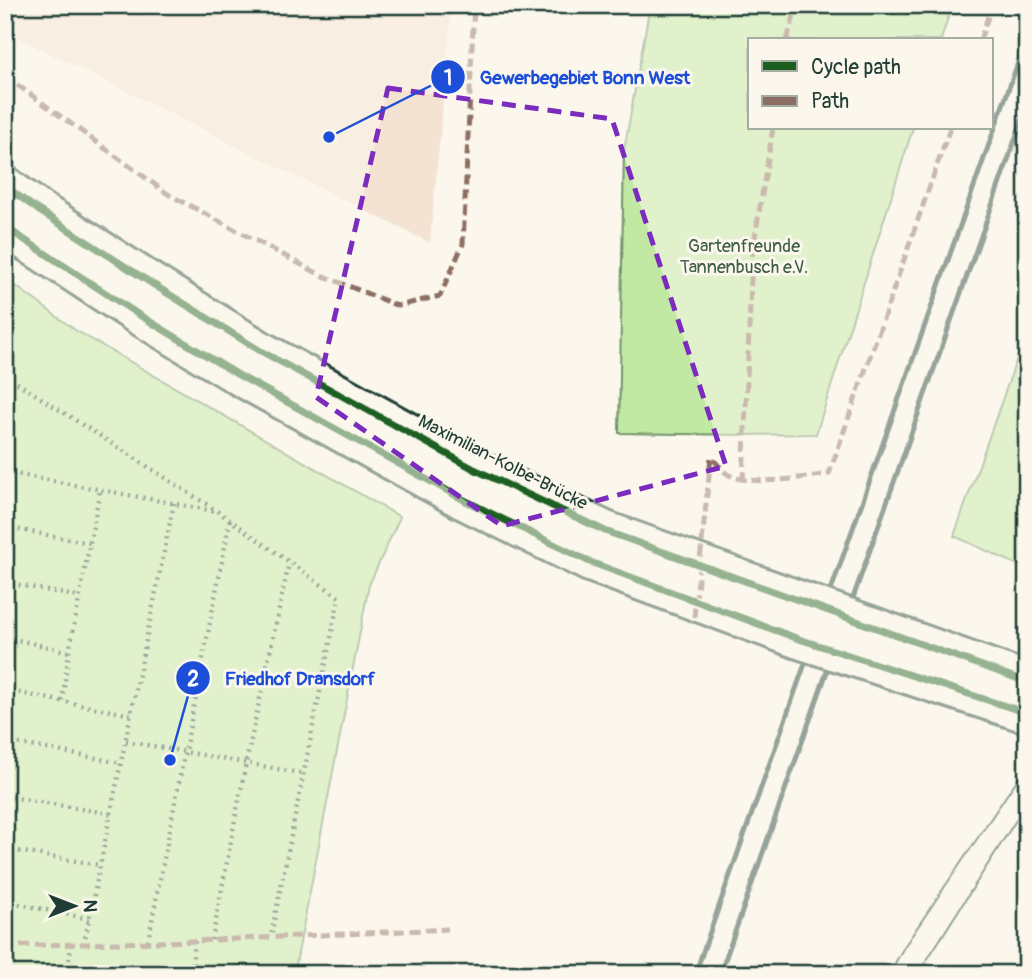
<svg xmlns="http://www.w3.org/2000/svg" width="1032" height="979" font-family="Pangolin,sans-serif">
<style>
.built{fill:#f4e3d2}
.green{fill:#c2e9a4;stroke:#70936c;stroke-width:2}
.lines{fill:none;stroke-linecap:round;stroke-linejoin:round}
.tertiary-casing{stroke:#1f3d34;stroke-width:44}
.path{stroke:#1f3d34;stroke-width:4.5;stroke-dasharray:2 5;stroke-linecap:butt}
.tertiary{stroke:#fbf7ec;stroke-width:38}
.tram{stroke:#1f3d34;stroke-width:2}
.rail{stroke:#1f3d34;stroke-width:5}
.tertiary-bridge-casing{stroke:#1f3d34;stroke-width:44;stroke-linecap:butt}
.tertiary-bridge{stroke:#fbf7ec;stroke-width:38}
.quiet{stroke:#8d6e63;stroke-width:5;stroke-dasharray:10 5;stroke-linecap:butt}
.cycleway-casing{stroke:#fbf7ec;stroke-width:11}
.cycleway{stroke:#1b5e20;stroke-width:7}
.marked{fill:none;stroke:#7b2cbf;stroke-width:5;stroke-dasharray:14 9;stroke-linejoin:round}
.labels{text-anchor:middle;stroke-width:6;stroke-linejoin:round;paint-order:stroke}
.park-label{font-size:18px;fill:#405f4a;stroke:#fbf7ec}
.street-label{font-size:18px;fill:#1f3d34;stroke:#fbf7ec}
.leader{fill:none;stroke:#1d4ed8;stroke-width:2.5}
.callout-dot{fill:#1d4ed8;stroke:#fbf7ec;stroke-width:2.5}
.mark-label{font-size:21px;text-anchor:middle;font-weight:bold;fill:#fff}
.callout-label{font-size:19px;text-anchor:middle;font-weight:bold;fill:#1d4ed8;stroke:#fbf7ec;stroke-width:6;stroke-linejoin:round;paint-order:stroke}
</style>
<rect width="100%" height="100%" fill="#fbf7ec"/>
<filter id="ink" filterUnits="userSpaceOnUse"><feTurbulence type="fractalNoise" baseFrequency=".0143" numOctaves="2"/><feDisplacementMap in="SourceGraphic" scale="14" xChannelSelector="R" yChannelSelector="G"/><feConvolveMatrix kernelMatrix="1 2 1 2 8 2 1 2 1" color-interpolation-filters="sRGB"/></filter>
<g filter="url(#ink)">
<path class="built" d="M 5,5 L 452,5 L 430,243 L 5,31 Z"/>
<g class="green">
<path d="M 650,5 L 952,5 L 941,40 L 750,40 L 750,128 L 913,128 L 816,434 L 745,435 L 619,433 L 624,151 Z"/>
<path d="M 5,278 L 75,330 L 400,517 L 369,585 L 294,974 L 5,974 Z"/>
<path d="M 1027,330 L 1027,569 L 954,536 Z"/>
</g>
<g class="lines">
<defs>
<g id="tertiary">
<path d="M 5,186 L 38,210 L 151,283 L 259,350 L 474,469"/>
<path d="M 5,227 L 136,313 L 240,376 L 464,500"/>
</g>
</defs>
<use href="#tertiary" class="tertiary-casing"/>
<g class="path">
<path d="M 5,375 L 217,511 L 339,597 L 271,936"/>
<path d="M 5,472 L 214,511"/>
<path d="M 5,527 L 90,543"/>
<path d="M 5,582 L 79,597"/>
<path d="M 5,637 L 69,652"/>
<path d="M 5,690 L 131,715"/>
<path d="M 62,701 L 69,652 L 100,490"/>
<path d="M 5,741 L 121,763"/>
<path d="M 126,741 L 305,774"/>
<path d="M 5,796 L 111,814"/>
<path d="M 5,849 L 100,865"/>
<path d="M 5,901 L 89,919"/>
<path d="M 212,940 L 246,763 L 289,563"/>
<path d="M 148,941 L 230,520"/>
<path d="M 84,944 L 174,503"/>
<path d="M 68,974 L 71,944"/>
<path d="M 182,974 L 192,964 L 195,941"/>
</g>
<use href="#tertiary" class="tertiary"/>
<g class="tram">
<path d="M 889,974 L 904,947 L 1027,765"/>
<path d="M 918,974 L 1027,803"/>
</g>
<g class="rail">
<path d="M 695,974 L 1027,37"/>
<path d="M 720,974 L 1027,106"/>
</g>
<defs>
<g id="tertiary-bridge">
<path d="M 474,469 L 605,531 L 1027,682"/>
<path d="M 464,500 L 590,562 L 799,639 L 1027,713"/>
</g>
</defs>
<use href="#tertiary-bridge" class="tertiary-bridge-casing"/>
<use href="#tertiary-bridge" class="tertiary-bridge"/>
<g class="quiet">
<path d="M 787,40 L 797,5"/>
<path d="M 980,40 L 992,5"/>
<path d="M 5,76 L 168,194 L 319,274 L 398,306 L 440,296 L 463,244 L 474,5"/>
<path d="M 743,481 L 752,255 L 773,128"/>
<path d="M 694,617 L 711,457 C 716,462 721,469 726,473 C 746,488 805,477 829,474 L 950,128"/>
<path d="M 5,946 L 195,941 L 448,929"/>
</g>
<defs>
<g id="cycleway">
<path d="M 5,186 L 38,210 L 151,283 L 259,350 L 474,469 L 605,531 L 1027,682"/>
<path d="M 5,227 L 136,313 L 240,376 L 464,500 L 590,562 L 799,639 L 1027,713"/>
</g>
</defs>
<use href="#cycleway" class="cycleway-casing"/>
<use href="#cycleway" class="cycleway"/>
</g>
</g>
<path d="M0 0H1032V979H0ZM 388,88 L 612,119 L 726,466 L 502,526 L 316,397 Z" fill="#fbf7ec" fill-opacity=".55" fill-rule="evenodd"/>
<path class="marked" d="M 388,88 L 612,119 L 726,466 L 502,526 L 316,397 Z"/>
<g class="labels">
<g class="park-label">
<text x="744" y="252">Gartenfreunde<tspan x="744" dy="21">Tannenbusch e.V.</tspan></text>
</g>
<g class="street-label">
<text transform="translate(503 462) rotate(27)" y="6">Maximilian-Kolbe-Brücke</text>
</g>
</g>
<path class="leader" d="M329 137L448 77M170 760L193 678"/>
<g class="callout-dot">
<circle cx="329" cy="137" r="7"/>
<circle cx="170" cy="760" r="7"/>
<circle cx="448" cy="77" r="18"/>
<circle cx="193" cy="678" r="18"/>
</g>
<g class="mark-label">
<text x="448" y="85">1</text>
<text x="193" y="686">2</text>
</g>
<g class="callout-label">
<text x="585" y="84">Gewerbegebiet Bonn West</text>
<text x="300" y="685">Friedhof Dransdorf</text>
</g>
<rect width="1032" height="979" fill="none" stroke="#fbf7ec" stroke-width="28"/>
<rect x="14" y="14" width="1004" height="951" fill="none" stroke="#1f3d34" stroke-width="2.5" filter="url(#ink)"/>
<rect x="748" y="38" width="245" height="91" fill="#fbf7ec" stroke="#a3ada2" stroke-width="2"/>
<rect x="762" y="61" width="35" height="10" fill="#1b5e20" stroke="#a3ada2" stroke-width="2"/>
<text x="811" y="74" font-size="21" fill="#1f3d34">Cycle path</text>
<rect x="762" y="96" width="35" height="10" fill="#8d6e63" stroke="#a3ada2" stroke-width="2"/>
<text x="811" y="108" font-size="21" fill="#1f3d34">Path</text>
<g transform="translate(74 906) rotate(90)" stroke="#fbf7ec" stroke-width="5" paint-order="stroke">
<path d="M0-5L12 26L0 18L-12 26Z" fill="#1f3d34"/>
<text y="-10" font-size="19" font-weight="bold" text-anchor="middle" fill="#1f3d34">N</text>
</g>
</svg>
